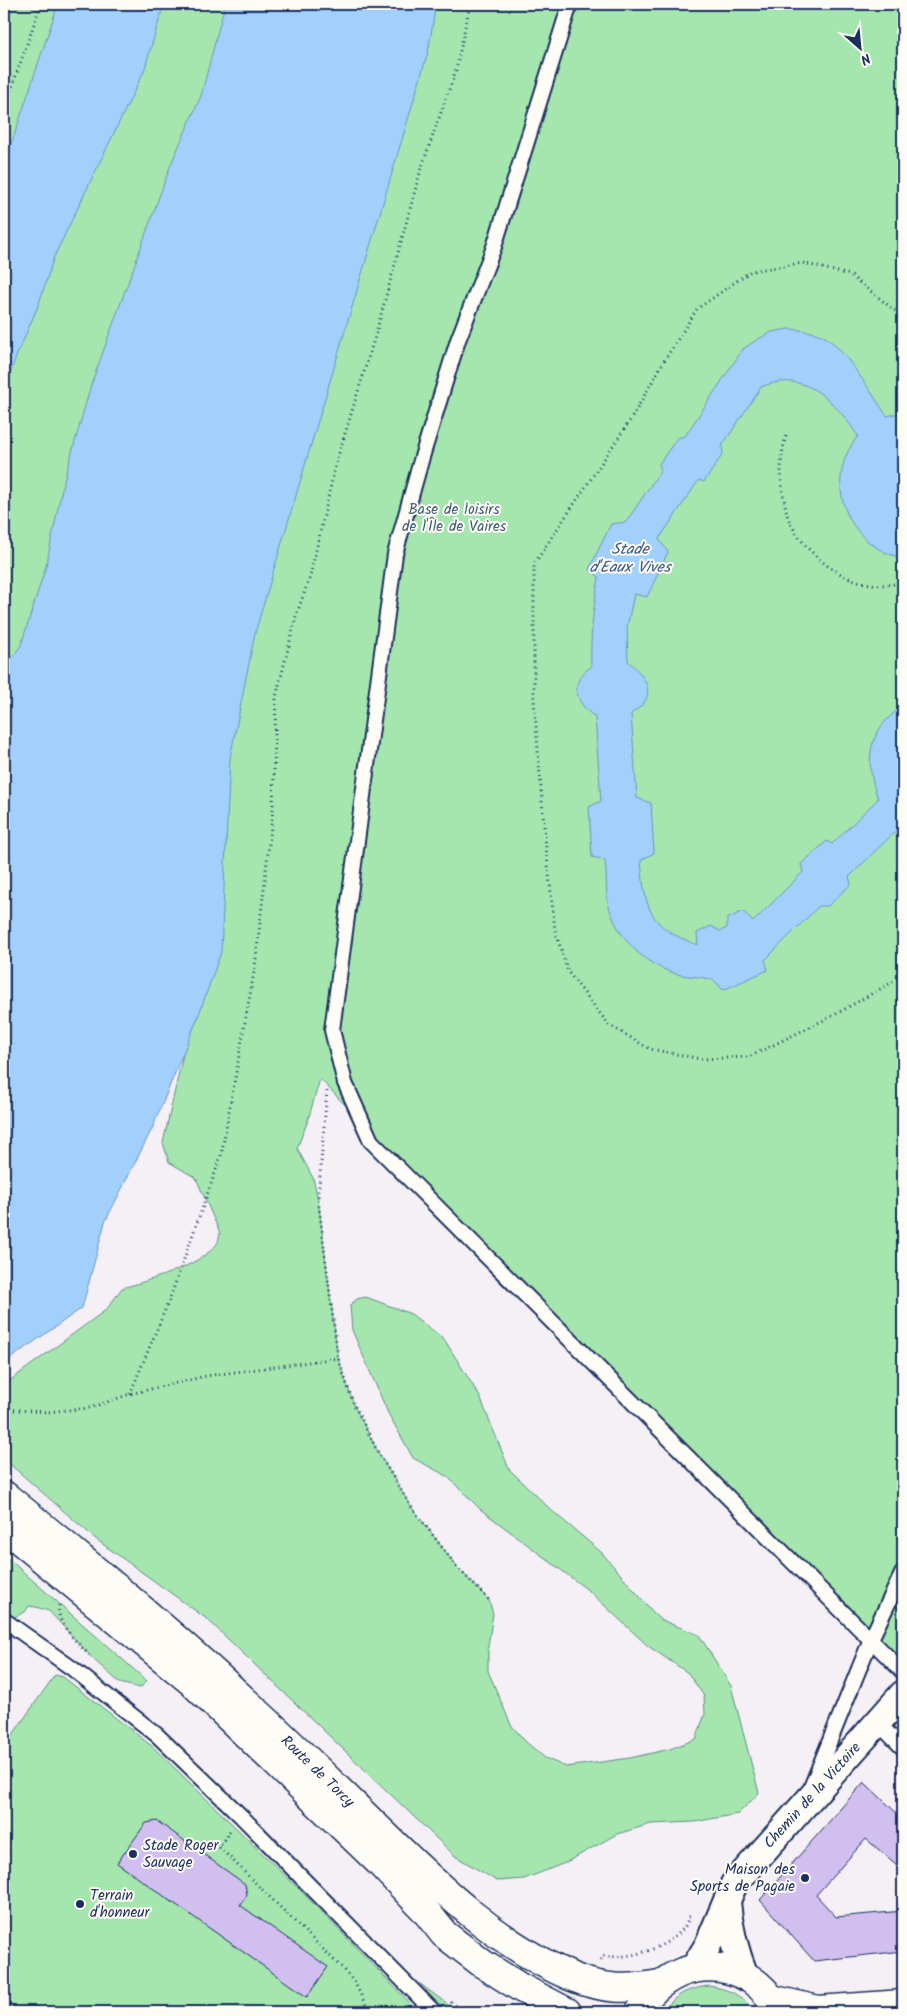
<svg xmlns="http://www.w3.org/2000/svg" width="907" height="2016" font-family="Kalam,sans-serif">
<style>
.green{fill:#a5e6af;stroke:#608a86}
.water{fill:#a2d0fd;stroke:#6c90bd}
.building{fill:#d1bff0;stroke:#1b2f5e}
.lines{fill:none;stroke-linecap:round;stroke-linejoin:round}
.service-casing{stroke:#1b2f5e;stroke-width:18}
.minor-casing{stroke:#1b2f5e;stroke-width:30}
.tertiary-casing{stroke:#1b2f5e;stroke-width:31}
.secondary-casing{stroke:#1b2f5e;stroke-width:31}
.path{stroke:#1b2f5e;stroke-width:3;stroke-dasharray:1 4;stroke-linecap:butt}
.service{stroke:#fdfcf7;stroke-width:14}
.minor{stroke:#fdfcf7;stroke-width:26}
.tertiary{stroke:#fdfcf7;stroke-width:28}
.secondary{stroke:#fdfcf7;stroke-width:28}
.poi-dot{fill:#1b2f5e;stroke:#fdfcf7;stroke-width:2}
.labels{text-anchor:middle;stroke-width:4;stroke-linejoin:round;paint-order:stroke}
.park-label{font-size:15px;fill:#3e5d72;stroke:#fdfcf7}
.street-label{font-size:15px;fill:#1b2f5e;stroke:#fdfcf7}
.poi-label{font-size:15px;fill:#1b2f5e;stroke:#fdfcf7;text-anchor:start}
.water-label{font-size:16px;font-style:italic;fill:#3d5786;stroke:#fdfcf7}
</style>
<rect width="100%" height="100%" fill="#f4f0f6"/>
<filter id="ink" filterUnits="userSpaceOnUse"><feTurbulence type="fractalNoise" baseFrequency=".02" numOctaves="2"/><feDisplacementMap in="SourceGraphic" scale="10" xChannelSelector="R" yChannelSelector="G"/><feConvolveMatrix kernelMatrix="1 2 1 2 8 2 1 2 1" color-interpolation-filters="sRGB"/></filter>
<g filter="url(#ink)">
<g class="green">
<path d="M 4,4 L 903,4 L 903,1681 L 320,1079 L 307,1123 L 297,1148 L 313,1178 L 318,1199 L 338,1358 L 354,1405 L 379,1454 L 410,1505 L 457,1567 L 489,1600 L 493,1614 L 488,1646 L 488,1671 L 511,1725 L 526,1742 L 545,1758 L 566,1767 L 630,1758 L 670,1749 L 696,1739 L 705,1714 L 704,1696 L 688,1673 L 648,1646 L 589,1591 L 480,1509 L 447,1476 L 413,1458 L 388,1413 L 352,1330 L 350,1305 L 357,1299 L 366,1297 L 411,1314 L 444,1339 L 480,1397 L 509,1469 L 551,1510 L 602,1553 L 659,1619 L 699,1635 L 731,1686 L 759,1793 L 738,1814 L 694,1822 L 651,1824 L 617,1834 L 565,1863 L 524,1879 L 497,1881 L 455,1856 L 207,1619 L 97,1540 L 4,1459 L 4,1385 L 107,1309 L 122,1288 C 148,1281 200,1266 217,1244 C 219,1241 219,1236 220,1233 L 196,1178 L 169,1162 L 163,1143 L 184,1050 L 198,1017 L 4,809 Z"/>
<path d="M 4,1555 L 147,1681 L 140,1688 L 120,1683 L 93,1659 L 49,1611 L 36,1607 L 29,1606 L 25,1612 L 14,1617 L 4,1608 Z"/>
<path d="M 55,1675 L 63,1677 L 153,1747 L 303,1893 L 419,2012 L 4,2012 L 4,1747 Z"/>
<path d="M 419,1983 L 458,2012 L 446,2012 Z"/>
<path d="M 709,1986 C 731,1990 740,1994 755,2012 L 662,2012 C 677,1994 686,1989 709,1986 Z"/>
</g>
<g class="water">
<path d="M 58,4 L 164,4 L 144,71 L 54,257 L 38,306 L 16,357 L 4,391 L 4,158 L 13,139 Z"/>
<path d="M 225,4 L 436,4 L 428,52 L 255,633 L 230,758 L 221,952 L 198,1017 L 152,1129 L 105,1222 L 82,1308 L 4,1363 L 4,670 L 21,645 L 46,566 L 63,484 L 91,385 L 171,164 L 201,96 Z"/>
<path d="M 788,329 C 801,330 814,331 825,337 C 845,349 873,396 887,416 L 903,412 L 903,558 C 847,547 821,481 858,436 C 836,403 806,368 761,387 L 722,446 L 723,454 L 704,482 L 699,480 L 659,539 L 668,552 L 647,597 L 634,594 L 627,627 L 628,661 C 639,671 655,686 644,703 C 641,707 635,710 631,714 L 637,798 L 651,803 L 654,853 L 641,860 C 645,909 648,927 698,945 L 697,933 L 711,926 L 720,931 L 727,928 L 727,919 L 743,911 L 753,922 L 803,872 L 801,864 L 827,841 L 832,844 L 878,799 C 864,760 867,731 903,706 L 903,824 L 849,877 L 851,884 L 828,906 L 819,906 L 765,960 L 768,970 L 723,990 C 720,987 716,981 712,980 C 702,976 685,977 674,973 C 644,964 620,940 610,910 C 605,895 607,876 605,860 L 592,857 L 589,807 L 601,801 L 595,717 C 575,703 568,682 591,667 C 590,636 593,608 599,577 L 589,569 L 611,524 L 626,522 L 661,470 L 659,464 L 677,438 L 685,436 L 743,349 L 758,339 L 772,332 Z"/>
</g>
<g class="building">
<path d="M 864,1782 L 903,1819 L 903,1870 L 866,1839 L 816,1895 L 836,1917 L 903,1911 L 903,1951 L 814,1961 L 760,1900 Z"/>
<path d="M 157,1821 L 245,1884 L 247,1895 L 240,1905 L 328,1967 L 307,1997 L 117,1863 L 146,1823 Z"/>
</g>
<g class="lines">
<defs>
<g id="service">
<path d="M 570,4 L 494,247 L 458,340 L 422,457 L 395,554 L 332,1030 L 345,1083 L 371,1141 L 903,1672"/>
<path d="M 4,1620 L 73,1669 L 157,1735 L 241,1816 L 434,2012"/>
<path d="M 877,1722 L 903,1748"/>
<path d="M 812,1785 L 871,1639 L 903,1572"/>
</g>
<g id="minor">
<path d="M 727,1902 C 729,1928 735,1951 745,1976"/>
<path d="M 694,1968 L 708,1945 L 734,1884 L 903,1694"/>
</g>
<path id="tertiary" d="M 771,1999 L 818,2010 L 903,2004"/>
<g id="secondary">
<path d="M 4,1495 C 87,1563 169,1630 247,1703 C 294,1745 338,1790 384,1834 C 439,1888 498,1944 570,1976 C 603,1990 626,1990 660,1984"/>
<path d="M 4,1527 L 193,1683 L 379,1862 L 425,1910 L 444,1934 L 483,1964 L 521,1988 L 567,2012"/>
<path d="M 640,2012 C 644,2000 653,1989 664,1982 C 703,1954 759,1967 778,2012"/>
</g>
</defs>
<use href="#service" class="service-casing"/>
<use href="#minor" class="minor-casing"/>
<use href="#tertiary" class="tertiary-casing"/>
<use href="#secondary" class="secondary-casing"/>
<g class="path">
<path d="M 4,110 L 41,4"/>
<path d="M 903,317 L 850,275 L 803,263 L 751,271 L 697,309 L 664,361 L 631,419 L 534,564 L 534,700 L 545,838 L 555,930 L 568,972 L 609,1025 L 650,1049 L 701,1059 L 749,1057 L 836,1014 L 903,976"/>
<path d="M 786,436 C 779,462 780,478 785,504 C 786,510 787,517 790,522 C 810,562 858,595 903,582"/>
<path d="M 327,1091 L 318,1199 L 338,1358 L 354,1405 L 379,1454 L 410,1505 L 457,1567 L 489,1600"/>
<path d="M 130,1394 L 170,1298 L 221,1156 L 255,967 L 273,809 L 276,697 L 297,613 L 310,577 L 336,463 L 376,333 L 421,169 L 456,70 L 470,4"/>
<path d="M 4,1409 L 46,1412 L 90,1408 L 130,1394 L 206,1376 L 338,1358"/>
<path d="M 59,1605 C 55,1623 78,1643 89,1655"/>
<path d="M 230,1831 L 219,1847 L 341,1967 L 355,1983 L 369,2012"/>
<path d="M 601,1960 L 603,1956 C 626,1960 665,1949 681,1931 C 685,1928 687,1922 689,1917 L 692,1917"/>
<path d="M 451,2002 L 464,2012"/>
</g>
<use href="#service" class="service"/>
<use href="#minor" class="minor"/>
<use href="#tertiary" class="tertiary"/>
<use href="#secondary" class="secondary"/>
</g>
</g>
<g class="poi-dot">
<circle cx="133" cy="1854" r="5"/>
<circle cx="805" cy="1878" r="5"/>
<circle cx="80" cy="1904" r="5"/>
</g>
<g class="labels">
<g class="park-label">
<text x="454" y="514">Base de loisirs<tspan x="454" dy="17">de l'Île de Vaires</tspan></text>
</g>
<g class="street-label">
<text transform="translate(318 1771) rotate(44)" y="5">Route de Torcy</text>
<text transform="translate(812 1795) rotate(-48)" y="5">Chemin de la Victoire</text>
</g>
<g class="poi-label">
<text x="143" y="1850">Stade Roger<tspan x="143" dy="17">Sauvage</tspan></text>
<text x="795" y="1874" text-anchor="end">Maison des<tspan x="795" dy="17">Sports de Pagaie</tspan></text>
<text x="90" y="1900">Terrain<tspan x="90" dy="17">d'honneur</tspan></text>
</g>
<g class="water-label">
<text x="630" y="554">Stade<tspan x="630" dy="18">d'Eaux Vives</tspan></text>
</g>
</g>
<rect width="907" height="2016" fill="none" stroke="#fdfcf7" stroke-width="20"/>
<rect x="10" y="10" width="887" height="1996" fill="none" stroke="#1b2f5e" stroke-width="2" filter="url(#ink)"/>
<g transform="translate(860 48) rotate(153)" stroke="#fdfcf7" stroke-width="4" paint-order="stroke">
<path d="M0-4L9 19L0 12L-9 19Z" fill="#1b2f5e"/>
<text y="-8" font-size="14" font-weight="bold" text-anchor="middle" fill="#1b2f5e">N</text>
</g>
</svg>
